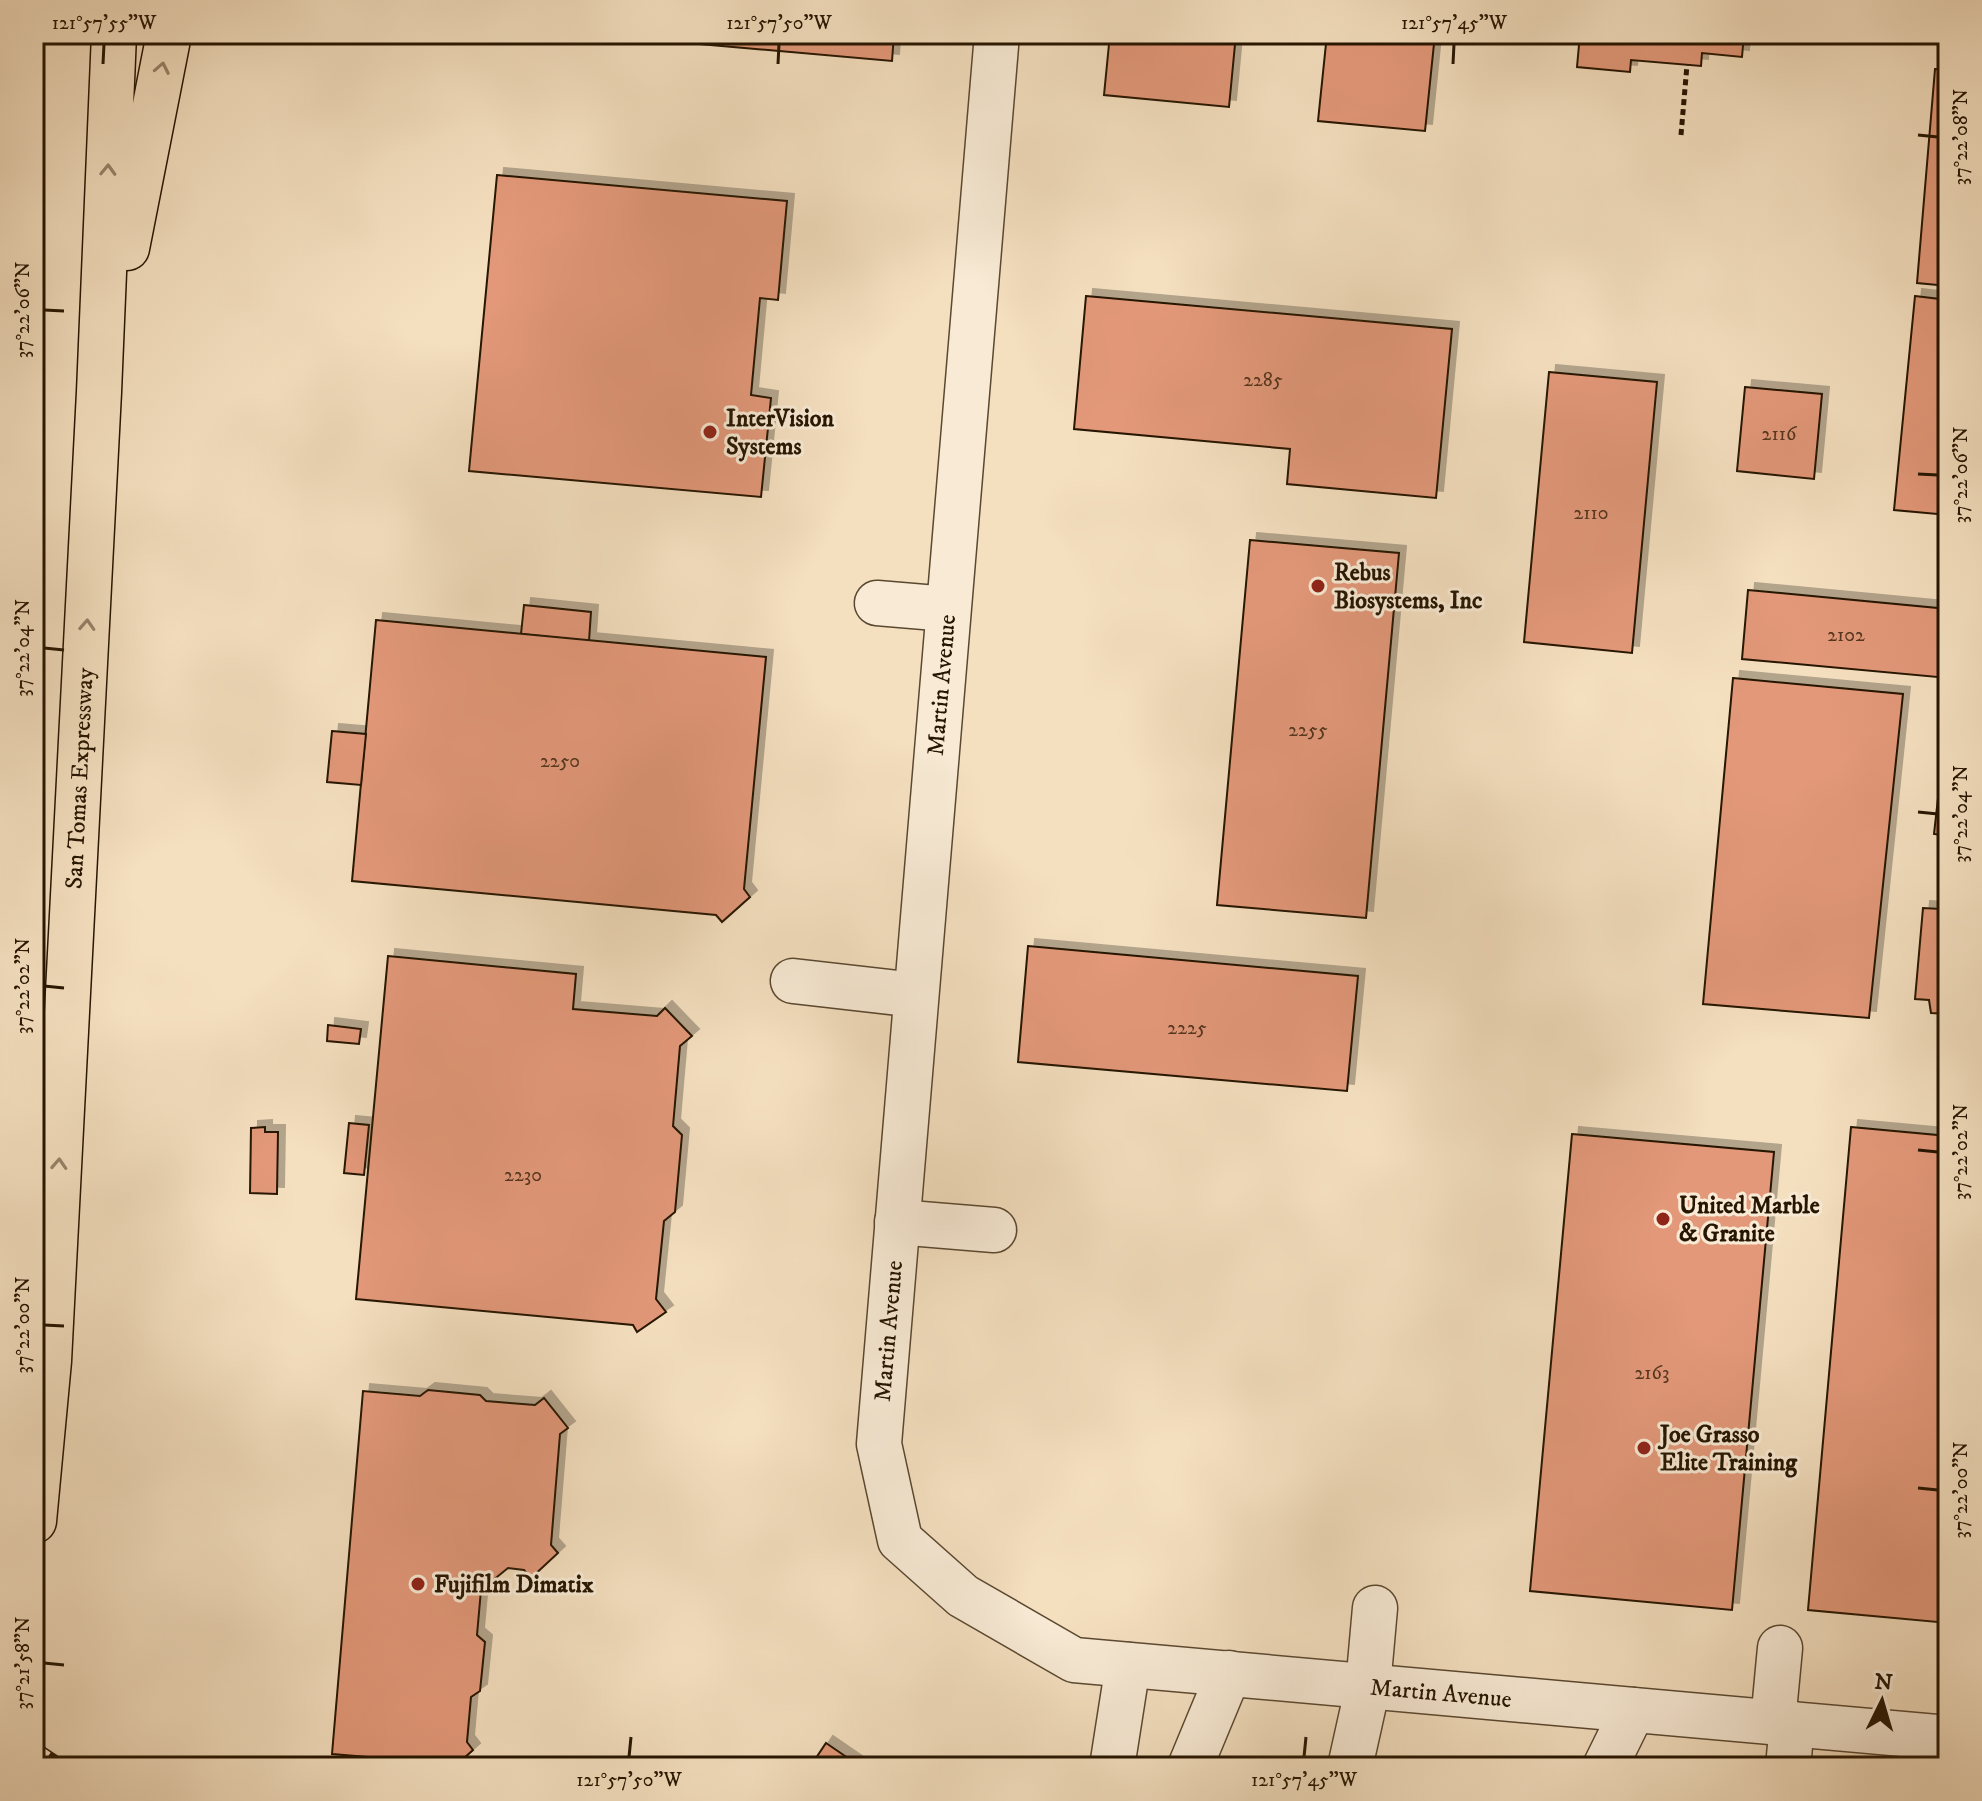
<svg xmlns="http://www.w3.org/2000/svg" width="1982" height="1801" font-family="'IM FELL DW Pica',serif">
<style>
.building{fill:#e29879;stroke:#261501;stroke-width:2;filter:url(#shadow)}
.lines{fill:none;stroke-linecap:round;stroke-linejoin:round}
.minor-casing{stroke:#5a4830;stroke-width:47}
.highway-casing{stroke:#261501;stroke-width:47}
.path{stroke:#261501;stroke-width:5;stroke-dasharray:6 4;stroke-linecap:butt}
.minor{stroke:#f8ead5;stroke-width:44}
.highway{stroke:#f4dfbf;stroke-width:44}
.rail-casing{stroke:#261501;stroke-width:9}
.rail{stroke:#f8ead5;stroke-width:6;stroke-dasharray:18;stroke-linecap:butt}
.oneway{stroke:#97846a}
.ticks{fill:none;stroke:#261501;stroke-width:3}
.poi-dot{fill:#8f2418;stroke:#f8ead5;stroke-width:3}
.labels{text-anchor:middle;stroke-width:6;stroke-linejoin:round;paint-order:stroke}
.number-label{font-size:20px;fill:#55361f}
.poi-label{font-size:24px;font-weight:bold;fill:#261501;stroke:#f8ead5;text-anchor:start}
.street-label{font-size:24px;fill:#261501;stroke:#f8ead5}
.neatline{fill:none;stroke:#261501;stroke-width:3}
.ticks-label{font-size:20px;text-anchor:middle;fill:#261501}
</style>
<defs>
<filter id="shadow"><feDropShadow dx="7" dy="-7" stdDeviation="0" flood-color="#0004"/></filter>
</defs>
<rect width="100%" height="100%" fill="#f4dfbf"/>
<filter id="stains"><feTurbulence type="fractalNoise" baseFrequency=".0025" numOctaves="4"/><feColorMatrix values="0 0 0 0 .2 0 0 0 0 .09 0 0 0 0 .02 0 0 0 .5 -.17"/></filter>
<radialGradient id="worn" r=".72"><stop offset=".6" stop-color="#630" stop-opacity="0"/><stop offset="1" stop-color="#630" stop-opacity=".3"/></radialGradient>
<g class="building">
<path d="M 586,34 L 894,34 L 892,61 Z"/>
<path d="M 1110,34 L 1236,34 L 1229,107 L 1104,95 Z"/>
<path d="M 1327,34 L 1435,34 L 1425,131 L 1318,121 Z"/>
<path d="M 1580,34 L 1744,34 L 1742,57 L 1702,53 L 1701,66 L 1631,60 L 1630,72 L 1577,67 Z"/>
<path d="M 1935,69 L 1948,70 L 1948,286 L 1917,283 Z"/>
<path d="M 497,175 L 787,201 L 778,300 L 760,298 L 751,395 L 771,398 L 761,497 L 469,471 Z"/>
<path d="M 1086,296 L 1452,329 L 1436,498 L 1287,484 L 1290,449 L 1074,429 Z"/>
<path d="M 1915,296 L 1948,300 L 1948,515 L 1894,510 Z"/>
<path d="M 1549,372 L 1657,382 L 1632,653 L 1524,642 Z"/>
<path d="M 1745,387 L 1822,394 L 1814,479 L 1737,471 Z"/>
<path d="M 1250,540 L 1399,553 L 1366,918 L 1217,905 Z"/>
<path d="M 1748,590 L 1948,609 L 1948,678 L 1742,659 Z"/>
<path d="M 524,605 L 591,612 L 589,641 L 521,634 Z"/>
<path d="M 376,620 L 766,657 L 744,889 L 750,897 L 722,922 L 716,915 L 352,881 Z"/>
<path d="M 1733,678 L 1903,694 L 1869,1018 L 1703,1004 Z"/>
<path d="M 332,731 L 366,734 L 361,785 L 327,782 Z"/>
<path d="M 1944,745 L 1948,746 L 1948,836 L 1934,834 Z"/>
<path d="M 1943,890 L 1948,891 L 1948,1014 L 1931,1013 L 1929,1000 L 1915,999 L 1923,908 L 1941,909 Z"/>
<path d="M 1028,946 L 1358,976 L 1347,1091 L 1018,1062 Z"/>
<path d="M 388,956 L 576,974 L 573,1009 L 657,1016 L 665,1008 L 692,1036 L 680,1046 L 673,1126 L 682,1135 L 675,1212 L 664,1221 L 656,1299 L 666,1312 L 637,1332 L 633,1325 L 356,1299 Z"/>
<path d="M 328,1025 L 361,1029 L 359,1044 L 327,1041 Z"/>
<path d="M 349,1123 L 369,1125 L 364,1175 L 344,1173 Z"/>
<path d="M 265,1127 L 265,1132 L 278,1132 L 277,1194 L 250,1193 L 251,1128 Z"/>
<path d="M 1851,1127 L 1948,1136 L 1948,1623 L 1808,1610 Z"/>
<path d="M 1572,1134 L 1774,1152 L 1732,1610 L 1530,1591 Z"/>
<path d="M 428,1390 L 480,1395 L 486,1401 L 535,1405 L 544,1398 L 568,1428 L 560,1434 L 551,1545 L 558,1553 L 531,1578 L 524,1570 L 508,1568 L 481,1590 L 477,1635 L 485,1642 L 480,1691 L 471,1697 L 467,1742 L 473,1750 L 454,1767 L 443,1767 L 439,1763 L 332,1754 L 363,1391 L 420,1396 Z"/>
<path d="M 826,1743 L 861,1767 L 810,1767 Z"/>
</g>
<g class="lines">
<defs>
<g id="minor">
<path id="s1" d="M 997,34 L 879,1444 L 900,1540 L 963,1596 L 1074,1660 L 1948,1738"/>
<path d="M 877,603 L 948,609"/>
<path d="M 793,981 L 916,995"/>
<path d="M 897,1222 L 994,1230"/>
<path d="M 1773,1722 L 1780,1648"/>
<path d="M 1112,1767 L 1128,1665"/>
<path d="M 1190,1767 L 1229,1673"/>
<path d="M 1350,1767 L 1368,1686 L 1375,1608"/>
<path d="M 1605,1767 L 1633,1710"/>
<path d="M 1788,1767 L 1792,1724"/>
</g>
<g id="highway">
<path d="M 127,248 L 169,34"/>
<path id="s2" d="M 34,1521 L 49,1361 L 99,392 L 114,34"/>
</g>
</defs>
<use href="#minor" class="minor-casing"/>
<use href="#highway" class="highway-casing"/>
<path class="path" d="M 1681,135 L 1687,65"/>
<use href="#minor" class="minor"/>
<use href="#highway" class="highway"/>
<defs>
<path id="rail" d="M 34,1745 L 67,1767"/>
</defs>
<use href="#rail" class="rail-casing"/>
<use href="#rail" class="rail"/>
</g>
<defs><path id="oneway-chevron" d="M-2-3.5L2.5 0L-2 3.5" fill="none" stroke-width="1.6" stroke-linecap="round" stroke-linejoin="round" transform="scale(2)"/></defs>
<g class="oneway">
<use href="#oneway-chevron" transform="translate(162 68) rotate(-79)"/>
<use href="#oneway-chevron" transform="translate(108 170) rotate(-88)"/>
<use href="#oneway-chevron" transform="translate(87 625) rotate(-87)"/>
<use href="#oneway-chevron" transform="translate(59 1164) rotate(-87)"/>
</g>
<path class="ticks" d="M 103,64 L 104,44M 778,64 L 779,44M 1453,64 L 1454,44M 1918,135 L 1938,137M 44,310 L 64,311M 1918,474 L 1938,475M 44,648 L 64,650M 1918,812 L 1938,814M 44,986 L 64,988M 1918,1150 L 1938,1152M 44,1325 L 64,1326M 1918,1488 L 1938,1490M 44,1663 L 64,1665M 629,1757 L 631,1737M 1304,1757 L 1306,1737"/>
<g class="poi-dot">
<circle cx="710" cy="432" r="8"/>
<circle cx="1318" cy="586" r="8"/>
<circle cx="1663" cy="1219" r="8"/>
<circle cx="1644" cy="1448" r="8"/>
<circle cx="418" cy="1584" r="8"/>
</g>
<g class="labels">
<g class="number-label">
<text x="1263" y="386">2285</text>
<text x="1779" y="440">2116</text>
<text x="1591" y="519">2110</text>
<text x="1846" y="641">2102</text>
<text x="1308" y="736">2255</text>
<text x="560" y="767">2250</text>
<text x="1187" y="1034">2225</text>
<text x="523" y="1181">2230</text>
<text x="1652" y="1379">2163</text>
</g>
<g class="poi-label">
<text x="726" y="426">InterVision<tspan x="726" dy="28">Systems</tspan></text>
<text x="1334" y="580">Rebus<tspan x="1334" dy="28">Biosystems, Inc</tspan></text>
<text x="1679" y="1213">United Marble<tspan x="1679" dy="28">&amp; Granite</tspan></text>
<text x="1660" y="1442">Joe Grasso<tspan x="1660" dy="28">Elite Training</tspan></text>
<text x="434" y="1592">Fujifilm Dimatix</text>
</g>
<g class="street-label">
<text transform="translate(941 685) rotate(-85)" y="8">Martin Avenue</text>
<text dy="8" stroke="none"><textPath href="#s2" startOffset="744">San Tomas Expressway</textPath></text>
<text transform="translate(888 1331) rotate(-85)" y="8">Martin Avenue</text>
<text dy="8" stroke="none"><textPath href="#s1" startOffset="2094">Martin Avenue</textPath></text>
</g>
</g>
<rect width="1982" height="1801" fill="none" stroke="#f4dfbf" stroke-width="88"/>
<g transform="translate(1882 1701) rotate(5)" stroke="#f8ead5" stroke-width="6" paint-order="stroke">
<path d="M0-6L14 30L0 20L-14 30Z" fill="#261501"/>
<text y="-12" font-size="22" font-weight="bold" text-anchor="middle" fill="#261501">N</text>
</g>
<rect x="44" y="44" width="1894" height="1713" class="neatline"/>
<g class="ticks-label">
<text x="104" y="29">121°57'55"W</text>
<text x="779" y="29">121°57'50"W</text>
<text x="1454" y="29">121°57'45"W</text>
<text transform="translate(1960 137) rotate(-90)" y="7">37°22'08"N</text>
<text transform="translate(22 310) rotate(-90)" y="7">37°22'06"N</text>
<text transform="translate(1960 475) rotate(-90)" y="7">37°22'06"N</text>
<text transform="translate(22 648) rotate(-90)" y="7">37°22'04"N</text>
<text transform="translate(1960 814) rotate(-90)" y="7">37°22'04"N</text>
<text transform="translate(22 986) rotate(-90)" y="7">37°22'02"N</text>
<text transform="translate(1960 1152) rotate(-90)" y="7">37°22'02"N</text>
<text transform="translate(22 1325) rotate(-90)" y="7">37°22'00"N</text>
<text transform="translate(1960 1490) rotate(-90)" y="7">37°22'00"N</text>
<text transform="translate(22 1663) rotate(-90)" y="7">37°21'58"N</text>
<text x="629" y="1786">121°57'50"W</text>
<text x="1304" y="1786">121°57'45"W</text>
</g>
<rect width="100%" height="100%" filter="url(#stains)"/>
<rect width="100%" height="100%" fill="url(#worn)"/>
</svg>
